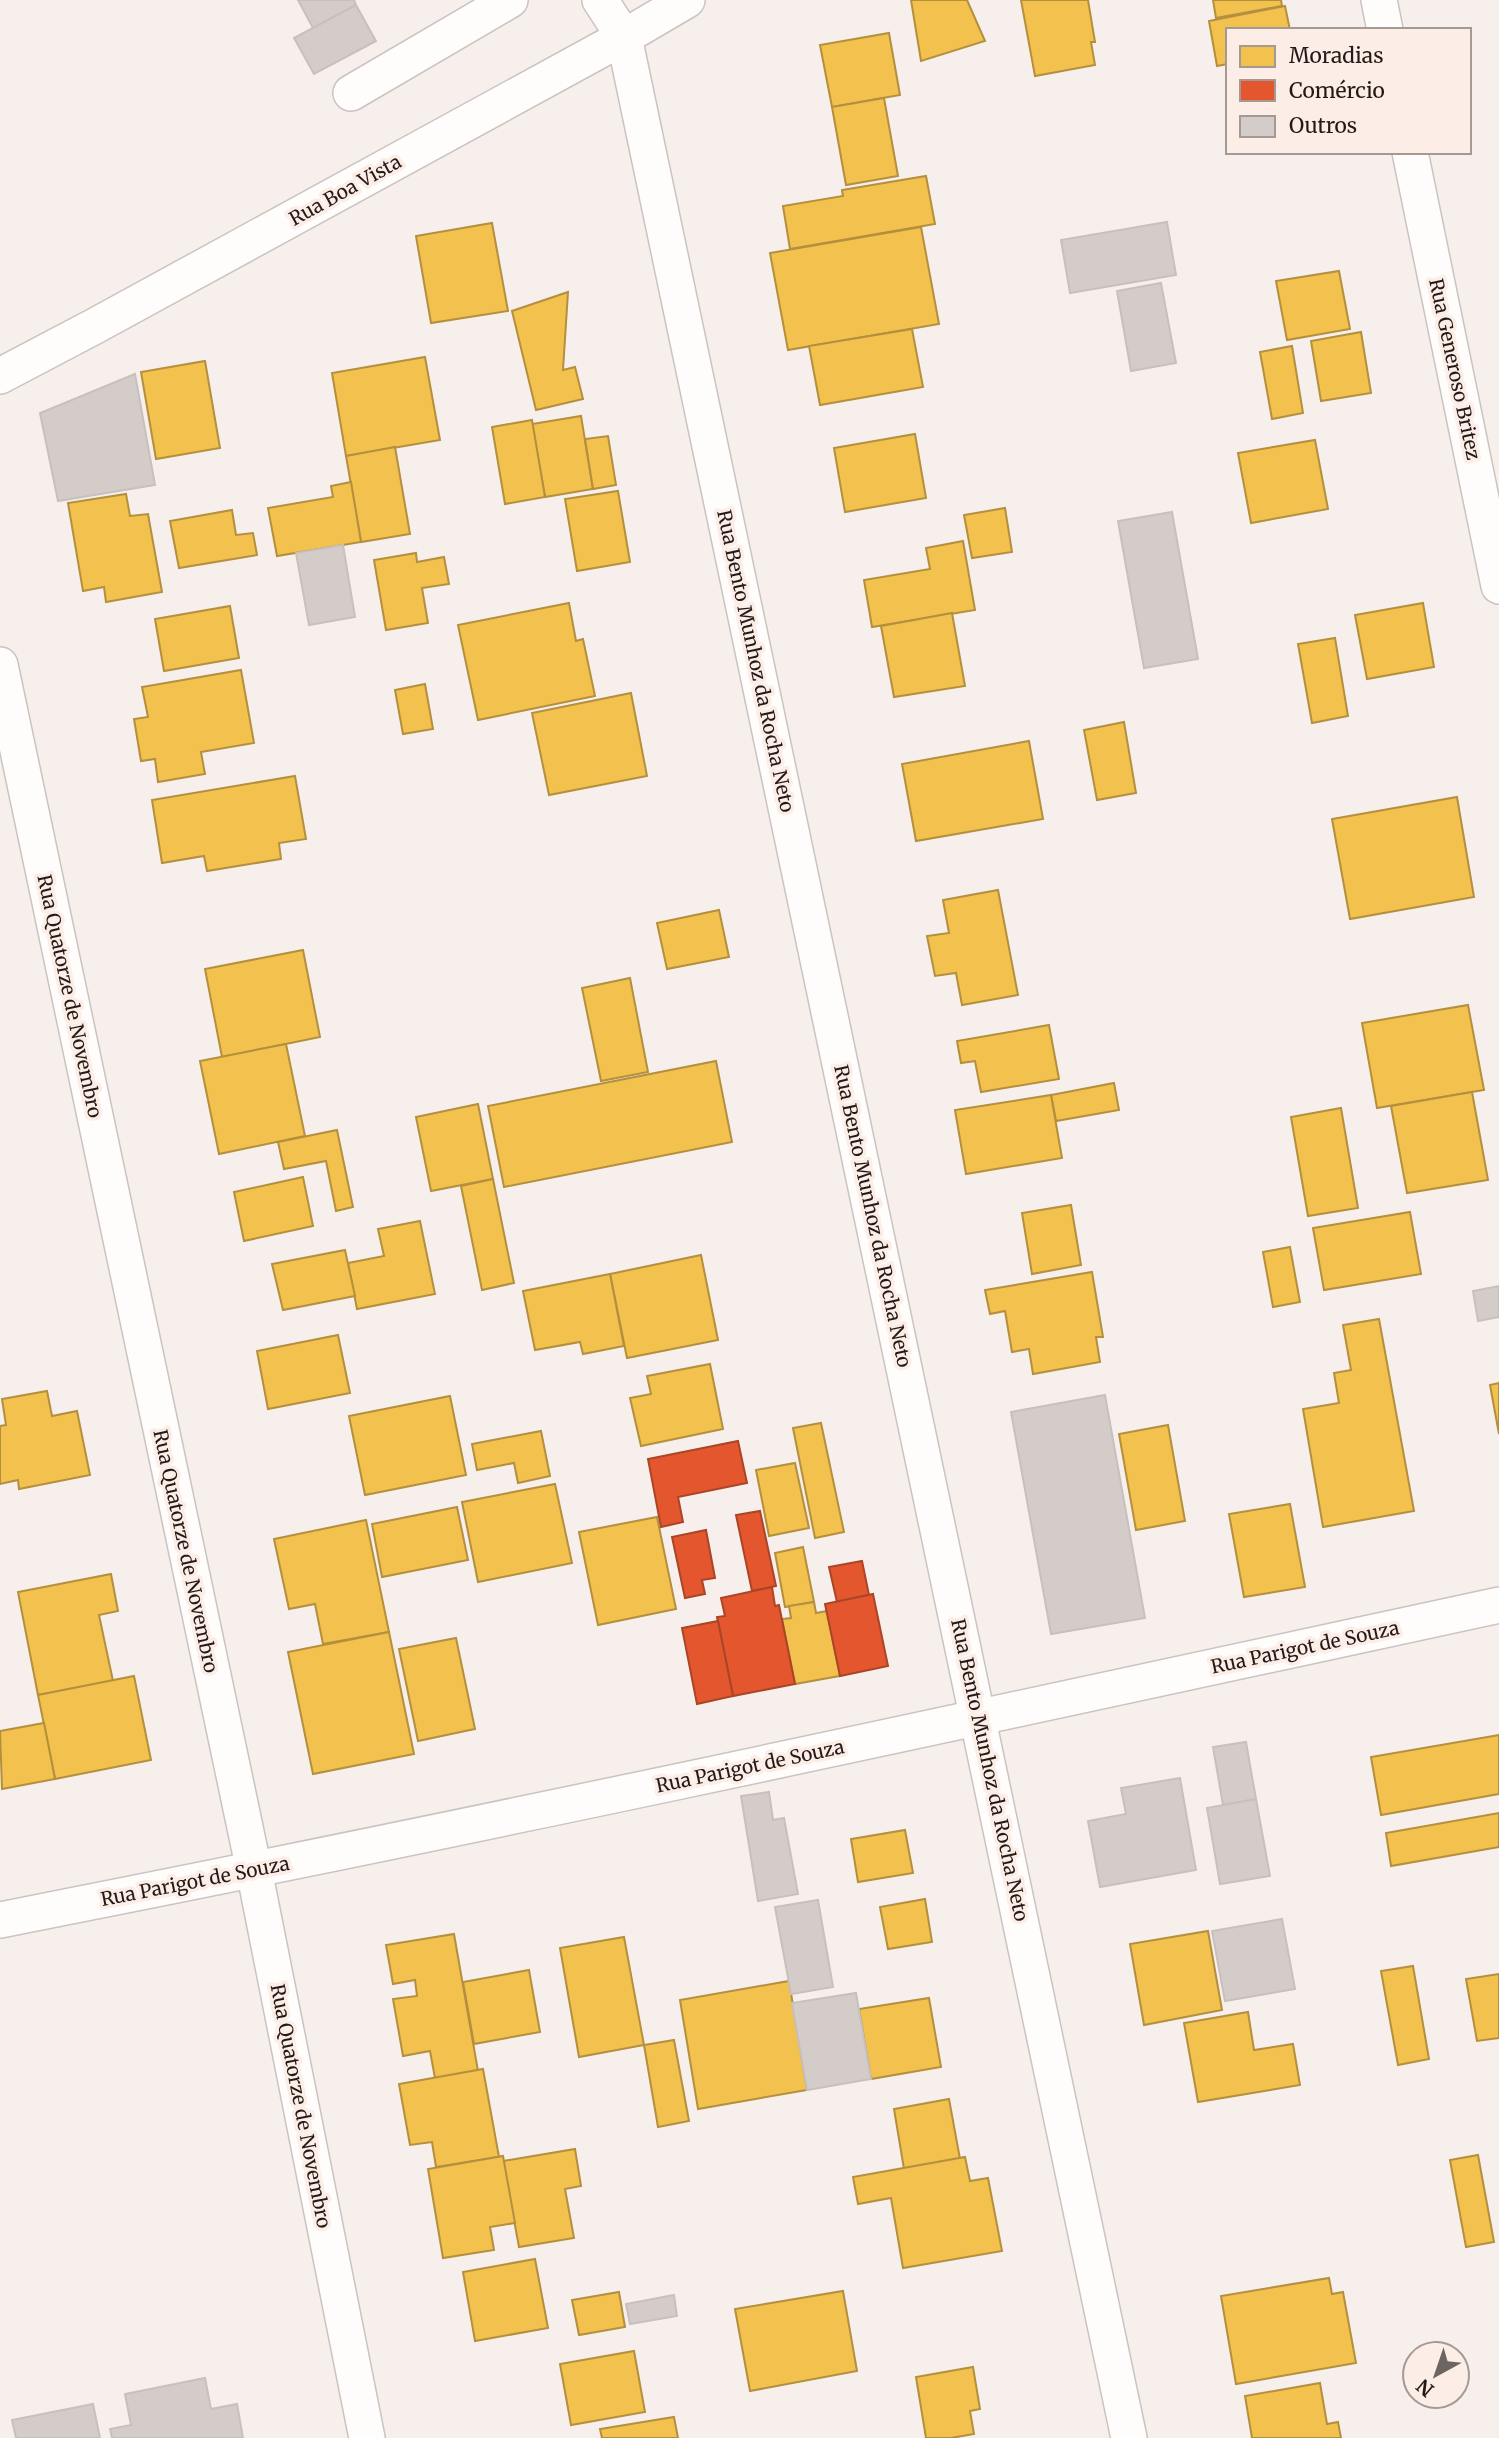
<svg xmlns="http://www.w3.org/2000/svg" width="1499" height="2438" font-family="Merriweather,serif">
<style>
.homes{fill:#f2c14e;stroke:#b48f3e;stroke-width:2}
.shops{fill:#e4572e;stroke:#aa4527;stroke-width:2}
.building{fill:#d4ccc9;stroke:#c8c0bd;stroke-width:2}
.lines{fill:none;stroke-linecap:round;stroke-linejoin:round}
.minor-casing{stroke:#cbc3c0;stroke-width:38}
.minor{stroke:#fefdfc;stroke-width:35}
.labels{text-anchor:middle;stroke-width:7;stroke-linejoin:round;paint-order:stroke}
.street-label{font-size:19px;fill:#231a17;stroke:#fcede7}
</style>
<rect width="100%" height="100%" fill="#f7efec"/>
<g class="homes">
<path d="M 911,0 L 967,0 L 985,41 L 921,61 Z"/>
<path d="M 1021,0 L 1088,0 L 1095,42 L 1091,42 L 1095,65 L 1035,76 Z"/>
<path d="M 1213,0 L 1281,0 L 1282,6 L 1216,18 Z"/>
<path d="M 1285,6 L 1290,30 L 1228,30 L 1228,64 L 1217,66 L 1209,21 Z"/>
<path d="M 889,33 L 900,95 L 832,107 L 820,45 Z"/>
<path d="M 884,98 L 898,176 L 846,185 L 832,107 Z"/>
<path d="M 926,176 L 935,224 L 790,249 L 783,206 L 843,196 L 842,190 Z"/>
<path d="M 492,223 L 508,311 L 431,323 L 416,236 Z"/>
<path d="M 921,227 L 939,324 L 788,350 L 770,253 Z"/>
<path d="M 1339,271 L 1350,329 L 1287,340 L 1276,281 Z"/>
<path d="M 568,292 L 563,370 L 575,367 L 583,399 L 536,410 L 512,311 Z"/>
<path d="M 912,329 L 923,387 L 820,405 L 809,346 Z"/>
<path d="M 1361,332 L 1371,393 L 1321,401 L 1311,341 Z"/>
<path d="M 1292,346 L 1303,413 L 1272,419 L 1260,352 Z"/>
<path d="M 425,357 L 440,440 L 346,456 L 332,373 Z"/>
<path d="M 205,361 L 220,448 L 156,459 L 141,372 Z"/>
<path d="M 581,416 L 593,489 L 545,497 L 532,424 Z"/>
<path d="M 532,420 L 545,497 L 505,504 L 492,427 Z"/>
<path d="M 915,434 L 926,498 L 845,512 L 834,448 Z"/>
<path d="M 608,436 L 616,485 L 593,489 L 585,439 Z"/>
<path d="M 1315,440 L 1328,509 L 1251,523 L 1238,453 Z"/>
<path d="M 395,447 L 410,534 L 361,542 L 346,456 Z"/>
<path d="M 351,482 L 361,542 L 277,556 L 268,508 L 333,497 L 331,486 Z"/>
<path d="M 618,491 L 630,562 L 577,571 L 565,499 Z"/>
<path d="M 126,494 L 130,516 L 148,514 L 162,592 L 106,602 L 104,587 L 83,591 L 68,503 Z"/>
<path d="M 1005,508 L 1012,552 L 972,558 L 964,515 Z"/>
<path d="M 232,510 L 236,535 L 253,533 L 257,555 L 179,568 L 170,521 Z"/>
<path d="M 963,541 L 975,610 L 872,627 L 864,580 L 930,569 L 926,548 Z"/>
<path d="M 416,553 L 417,562 L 444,557 L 449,584 L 422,588 L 428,623 L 386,630 L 374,560 Z"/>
<path d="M 569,603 L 576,641 L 583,639 L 595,696 L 478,720 L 458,625 Z"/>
<path d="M 1423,603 L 1434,667 L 1367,679 L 1355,615 Z"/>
<path d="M 230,606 L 239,658 L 164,671 L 155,619 Z"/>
<path d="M 952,613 L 965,686 L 894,697 L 881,626 Z"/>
<path d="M 1335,638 L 1348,716 L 1312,723 L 1298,644 Z"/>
<path d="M 241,670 L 254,743 L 201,752 L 205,774 L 158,782 L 155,759 L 141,761 L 134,719 L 148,717 L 142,687 Z"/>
<path d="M 425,684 L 433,729 L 403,734 L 395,690 Z"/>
<path d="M 631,693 L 647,776 L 549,795 L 532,713 Z"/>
<path d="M 1124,722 L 1136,793 L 1097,800 L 1084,730 Z"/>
<path d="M 1029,741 L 1043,819 L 916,841 L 902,764 Z"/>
<path d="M 295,776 L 306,839 L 279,843 L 281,859 L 207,871 L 204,856 L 162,863 L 152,800 Z"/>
<path d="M 1457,797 L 1474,897 L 1350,919 L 1332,819 Z"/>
<path d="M 998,890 L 1018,995 L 962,1005 L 956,973 L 935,976 L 927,936 L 949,933 L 943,900 Z"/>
<path d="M 719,910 L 729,957 L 667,969 L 657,923 Z"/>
<path d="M 303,950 L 320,1037 L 222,1057 L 205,969 Z"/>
<path d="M 630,978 L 648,1072 L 601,1081 L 582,988 Z"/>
<path d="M 1468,1005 L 1484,1090 L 1377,1108 L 1362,1023 Z"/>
<path d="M 1049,1025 L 1059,1079 L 981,1092 L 975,1061 L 961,1063 L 957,1041 Z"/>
<path d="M 286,1044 L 305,1136 L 219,1154 L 200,1061 Z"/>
<path d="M 716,1061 L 732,1142 L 504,1187 L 488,1106 Z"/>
<path d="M 1114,1083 L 1119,1110 L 1056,1121 L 1051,1095 Z"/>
<path d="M 1472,1092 L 1488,1180 L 1407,1193 L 1391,1106 Z"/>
<path d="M 1051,1095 L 1062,1158 L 966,1174 L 955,1110 Z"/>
<path d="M 478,1104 L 493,1179 L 431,1191 L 416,1117 Z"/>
<path d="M 1341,1108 L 1358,1208 L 1308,1216 L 1291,1117 Z"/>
<path d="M 337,1130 L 353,1207 L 336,1211 L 326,1161 L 284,1169 L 278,1142 Z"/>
<path d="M 303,1177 L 313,1226 L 244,1241 L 234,1192 Z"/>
<path d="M 493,1179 L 514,1283 L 482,1290 L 461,1186 Z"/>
<path d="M 1071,1205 L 1081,1265 L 1032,1274 L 1022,1213 Z"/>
<path d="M 1410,1212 L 1421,1274 L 1324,1290 L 1313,1228 Z"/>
<path d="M 420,1221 L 435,1294 L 357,1309 L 348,1263 L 384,1256 L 378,1229 Z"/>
<path d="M 1290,1247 L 1300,1302 L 1273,1307 L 1263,1252 Z"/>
<path d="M 345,1250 L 355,1296 L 283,1310 L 272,1264 Z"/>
<path d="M 701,1255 L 718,1340 L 627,1358 L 610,1274 Z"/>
<path d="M 1092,1272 L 1103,1337 L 1096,1337 L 1100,1362 L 1033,1374 L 1029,1349 L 1012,1352 L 1005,1311 L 990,1314 L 985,1290 Z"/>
<path d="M 610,1274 L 624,1346 L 583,1354 L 580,1342 L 535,1350 L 523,1291 Z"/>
<path d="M 1379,1319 L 1414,1511 L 1323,1527 L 1303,1409 L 1339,1403 L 1334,1373 L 1351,1370 L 1343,1325 Z"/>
<path d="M 338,1335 L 350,1393 L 268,1409 L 257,1351 Z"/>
<path d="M 710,1364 L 723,1429 L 641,1446 L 630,1398 L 651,1394 L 647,1376 Z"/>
<path d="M 1499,1383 L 1499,1434 L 1490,1385 Z"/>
<path d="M 47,1391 L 52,1416 L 77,1411 L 90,1475 L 19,1489 L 18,1480 L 0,1484 L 0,1426 L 6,1425 L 2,1399 Z"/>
<path d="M 450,1396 L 466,1475 L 365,1495 L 349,1416 Z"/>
<path d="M 821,1423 L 844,1532 L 815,1538 L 793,1428 Z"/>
<path d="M 1168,1425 L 1185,1521 L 1136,1530 L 1119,1434 Z"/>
<path d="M 541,1431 L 550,1476 L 518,1483 L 514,1463 L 477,1470 L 472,1444 Z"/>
<path d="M 795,1463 L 809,1528 L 769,1536 L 756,1470 Z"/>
<path d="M 555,1484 L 572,1563 L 478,1582 L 462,1502 Z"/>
<path d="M 1290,1504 L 1305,1587 L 1244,1597 L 1229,1514 Z"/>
<path d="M 457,1507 L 468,1560 L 382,1577 L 372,1524 Z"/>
<path d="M 657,1517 L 676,1609 L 598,1625 L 579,1532 Z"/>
<path d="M 366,1520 L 389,1632 L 323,1644 L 315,1604 L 289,1609 L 274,1539 Z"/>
<path d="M 803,1547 L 814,1602 L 785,1607 L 775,1553 Z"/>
<path d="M 111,1574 L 118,1611 L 99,1615 L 113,1681 L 38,1695 L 18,1592 Z"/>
<path d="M 814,1602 L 816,1613 L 827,1611 L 840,1676 L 795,1684 L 782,1619 L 791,1618 L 789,1606 Z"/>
<path d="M 389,1632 L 414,1754 L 313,1774 L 288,1652 Z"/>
<path d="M 456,1638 L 475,1729 L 418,1741 L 399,1649 Z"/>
<path d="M 134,1676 L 151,1760 L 55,1779 L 38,1695 Z"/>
<path d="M 44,1723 L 55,1779 L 2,1789 L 0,1731 Z"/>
<path d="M 1499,1735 L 1499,1794 L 1381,1815 L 1371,1757 Z"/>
<path d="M 1499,1813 L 1499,1847 L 1391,1866 L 1386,1833 Z"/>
<path d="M 905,1830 L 913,1873 L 858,1882 L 851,1839 Z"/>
<path d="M 925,1899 L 932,1942 L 888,1949 L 880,1907 Z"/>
<path d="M 1208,1931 L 1222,2010 L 1144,2025 L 1130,1944 Z"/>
<path d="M 454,1934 L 478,2071 L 435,2078 L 430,2051 L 403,2056 L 393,1999 L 417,1996 L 415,1980 L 393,1984 L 386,1945 Z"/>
<path d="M 624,1937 L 644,2045 L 579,2057 L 560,1948 Z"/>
<path d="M 1413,1966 L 1429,2059 L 1398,2065 L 1381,1971 Z"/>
<path d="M 529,1970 L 540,2032 L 474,2044 L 463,1982 Z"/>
<path d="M 1499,1974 L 1499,2038 L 1477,2041 L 1466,1979 Z"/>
<path d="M 789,1981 L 807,2090 L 698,2109 L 680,2000 Z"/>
<path d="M 929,1998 L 941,2067 L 871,2079 L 859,2009 Z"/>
<path d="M 1248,2012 L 1254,2050 L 1293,2044 L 1300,2085 L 1198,2102 L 1184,2023 Z"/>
<path d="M 674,2040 L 689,2121 L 658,2127 L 644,2045 Z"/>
<path d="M 483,2069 L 499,2157 L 436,2167 L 432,2142 L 410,2145 L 399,2084 Z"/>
<path d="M 949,2099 L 960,2159 L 904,2169 L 894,2109 Z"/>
<path d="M 575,2149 L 581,2186 L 565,2189 L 574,2238 L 519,2247 L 503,2161 Z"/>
<path d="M 1478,2155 L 1494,2242 L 1466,2247 L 1450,2160 Z"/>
<path d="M 503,2156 L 515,2223 L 490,2227 L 494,2250 L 443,2258 L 428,2169 Z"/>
<path d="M 965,2157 L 970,2181 L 988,2178 L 1002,2251 L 903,2268 L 891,2198 L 858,2204 L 853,2177 Z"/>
<path d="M 535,2259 L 548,2328 L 475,2341 L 463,2272 Z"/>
<path d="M 1329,2278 L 1332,2294 L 1343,2292 L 1356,2363 L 1236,2384 L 1221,2296 Z"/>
<path d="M 843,2291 L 857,2371 L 750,2391 L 735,2309 Z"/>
<path d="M 619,2292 L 625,2327 L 579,2335 L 572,2300 Z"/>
<path d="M 634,2351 L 645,2412 L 571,2425 L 560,2364 Z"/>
<path d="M 973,2367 L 980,2409 L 970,2411 L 974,2434 L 951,2438 L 926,2438 L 916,2377 Z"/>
<path d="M 1320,2383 L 1327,2424 L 1338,2422 L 1341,2438 L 1252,2438 L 1245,2396 Z"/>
<path d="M 674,2417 L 678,2438 L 602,2438 L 600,2429 Z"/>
</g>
<g class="shops">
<path d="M 738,1441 L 747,1483 L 678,1497 L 683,1522 L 661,1527 L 648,1459 Z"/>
<path d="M 760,1511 L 776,1586 L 752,1591 L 736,1515 Z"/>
<path d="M 706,1530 L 715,1578 L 702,1580 L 705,1594 L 685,1598 L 672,1537 Z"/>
<path d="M 862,1561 L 869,1595 L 837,1602 L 829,1567 Z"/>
<path d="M 772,1587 L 775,1606 L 779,1605 L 795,1684 L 733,1696 L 717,1617 L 725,1616 L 721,1598 Z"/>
<path d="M 873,1594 L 888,1666 L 840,1676 L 825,1604 Z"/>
<path d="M 718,1621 L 733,1696 L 697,1704 L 682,1628 Z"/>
</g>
<g class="building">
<path d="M 298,0 L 354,0 L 356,5 L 313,28 Z"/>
<path d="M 356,5 L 376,41 L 314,74 L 294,38 Z"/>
<path d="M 1167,222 L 1176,275 L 1070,293 L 1061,240 Z"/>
<path d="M 1161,283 L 1176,363 L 1131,371 L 1117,291 Z"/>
<path d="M 135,374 L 155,485 L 58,501 L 40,413 Z"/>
<path d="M 1172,512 L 1198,659 L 1144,668 L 1118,521 Z"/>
<path d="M 343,545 L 355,617 L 309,625 L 296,553 Z"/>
<path d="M 1499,1286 L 1499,1317 L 1478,1321 L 1473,1291 Z"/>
<path d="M 1105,1395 L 1145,1618 L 1051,1634 L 1011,1412 Z"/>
<path d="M 1246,1742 L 1256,1799 L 1223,1805 L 1213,1747 Z"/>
<path d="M 1180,1778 L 1196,1870 L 1100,1887 L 1088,1821 L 1126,1814 L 1121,1788 Z"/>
<path d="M 769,1792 L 773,1820 L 784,1818 L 798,1894 L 758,1901 L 741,1796 Z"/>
<path d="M 1256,1799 L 1270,1876 L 1220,1884 L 1207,1808 Z"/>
<path d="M 818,1900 L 833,1987 L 791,1994 L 775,1907 Z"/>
<path d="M 1282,1919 L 1295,1989 L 1225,2001 L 1212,1931 Z"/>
<path d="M 856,1993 L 871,2079 L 807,2090 L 792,2003 Z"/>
<path d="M 674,2295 L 677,2316 L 630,2324 L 626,2304 Z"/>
<path d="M 205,2378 L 211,2409 L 237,2404 L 243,2438 L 112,2438 L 110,2429 L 131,2425 L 125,2394 Z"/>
<path d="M 93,2404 L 100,2438 L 16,2438 L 12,2420 Z"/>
</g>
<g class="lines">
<defs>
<g id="minor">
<path d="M 600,0 L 624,37 L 1129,2438"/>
<path d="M 1379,0 L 1385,30"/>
<path d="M 351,93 L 510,0"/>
<path d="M 1410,152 L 1499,586"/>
<path d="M 0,376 L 95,326 L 624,37 L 687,0"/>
<path d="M 0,665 L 254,1870 L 367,2438"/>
<path d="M 0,1920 C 501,1822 1000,1713 1499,1605"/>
</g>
</defs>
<use href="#minor" class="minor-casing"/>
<use href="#minor" class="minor"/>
</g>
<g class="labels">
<g class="street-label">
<text transform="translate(345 190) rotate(-29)" y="7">Rua Boa Vista</text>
<text transform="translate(1455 369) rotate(78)" y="7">Rua Generoso Britez</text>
<text transform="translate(756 661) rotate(78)" y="7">Rua Bento Munhoz da Rocha Neto</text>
<text transform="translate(70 996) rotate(78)" y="7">Rua Quatorze de Novembro</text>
<text transform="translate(873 1216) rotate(78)" y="7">Rua Bento Munhoz da Rocha Neto</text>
<text transform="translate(186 1551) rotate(78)" y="7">Rua Quatorze de Novembro</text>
<text transform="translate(1305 1647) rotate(-12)" y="7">Rua Parigot de Souza</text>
<text transform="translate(750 1766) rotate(-12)" y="7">Rua Parigot de Souza</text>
<text transform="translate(990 1770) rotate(78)" y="7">Rua Bento Munhoz da Rocha Neto</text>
<text transform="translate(195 1881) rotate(-11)" y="7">Rua Parigot de Souza</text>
<text transform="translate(301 2106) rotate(79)" y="7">Rua Quatorze de Novembro</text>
</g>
</g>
<rect x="1226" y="28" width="245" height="126" fill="#fcede7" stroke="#a59994" stroke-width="2"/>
<rect x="1240" y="46" width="35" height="21" fill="#f2c14e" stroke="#a59994" stroke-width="2"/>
<text x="1289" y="63" font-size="21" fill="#231a17">Moradias</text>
<rect x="1240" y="80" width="35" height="21" fill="#e4572e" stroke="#a59994" stroke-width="2"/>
<text x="1289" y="98" font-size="21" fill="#231a17">Comércio</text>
<rect x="1240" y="116" width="35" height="21" fill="#d4ccc9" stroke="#a59994" stroke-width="2"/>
<text x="1289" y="133" font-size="21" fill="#231a17">Outros</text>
<g transform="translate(1436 2375) rotate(220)"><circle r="33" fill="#fcede7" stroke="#a59994" stroke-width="2"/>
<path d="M0-5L12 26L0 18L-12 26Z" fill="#6d6562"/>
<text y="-10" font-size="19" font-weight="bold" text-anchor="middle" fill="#231a17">N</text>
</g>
</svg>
